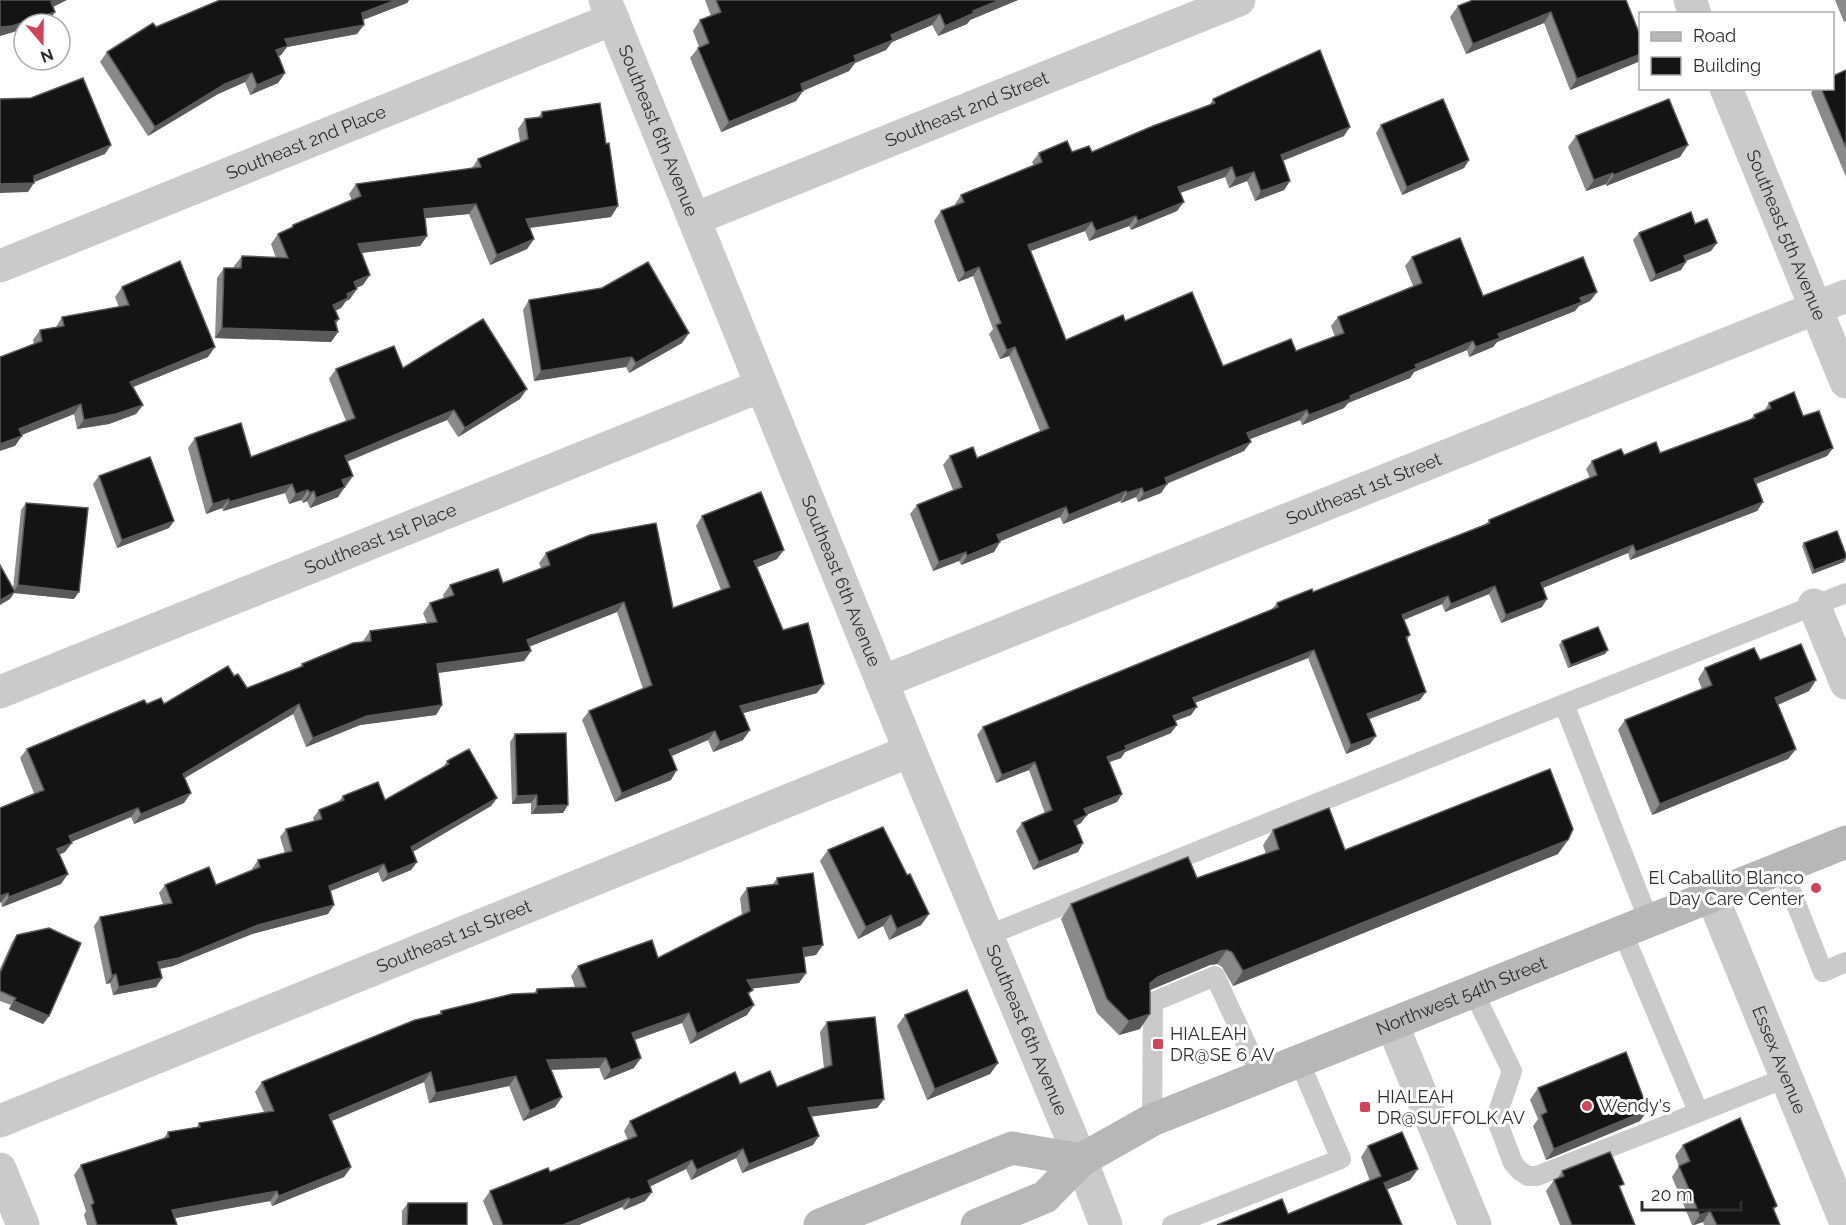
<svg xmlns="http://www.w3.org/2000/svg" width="1846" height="1225" font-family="Raleway,sans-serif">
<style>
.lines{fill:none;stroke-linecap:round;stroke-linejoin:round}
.service{stroke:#cacaca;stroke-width:20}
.minor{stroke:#cacaca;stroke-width:33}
.tertiary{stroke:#cacaca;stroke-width:33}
.secondary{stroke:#b7b7b7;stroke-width:33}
.wall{fill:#8a8a8a}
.shaded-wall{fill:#5a5a5a}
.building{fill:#141414;stroke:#5a5a5a;stroke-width:1.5}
.poi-dot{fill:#ce4459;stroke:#fff;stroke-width:2}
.labels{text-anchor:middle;stroke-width:6;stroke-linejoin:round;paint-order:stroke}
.street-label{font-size:18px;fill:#2d2d2d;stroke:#fff}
.poi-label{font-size:18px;fill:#2d2d2d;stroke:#fff;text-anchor:start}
</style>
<rect width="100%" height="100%" fill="#fff"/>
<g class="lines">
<g class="service">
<path d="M 1564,704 L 1846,593"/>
<path d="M 1782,868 L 1823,972 L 1846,962"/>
<path d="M 1622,931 L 1698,1111"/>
<path d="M 986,936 L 1564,704 L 1649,921"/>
<path d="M 1473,991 L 1512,1071 L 1496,1118 L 1513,1163 L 1520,1171 L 1528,1176 L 1537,1176 L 1786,1078"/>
<path d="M 1152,1120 L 1153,1002 L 1215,976 L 1261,1076"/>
<path d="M 1172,1225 L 1341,1159 L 1299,1061"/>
</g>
<g class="minor">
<path d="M 1690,0 L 1695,14"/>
<path id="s1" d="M 1726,88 L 1846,382"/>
<path id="s2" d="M 694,219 L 1239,0"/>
<path id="s3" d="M 0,266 L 613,19"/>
<path d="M 1814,605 L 1846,683"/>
<path id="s4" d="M 882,682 L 1846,296"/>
<path id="s5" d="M 0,692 L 761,386"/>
<path id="s6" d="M 1712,896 L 1846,1223"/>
<path d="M 1392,1024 L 1475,1225"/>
<path id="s7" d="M 0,1121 L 910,751"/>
<path d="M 0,1169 L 23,1225"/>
</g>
<path class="tertiary" id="s8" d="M 605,0 L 910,751 L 1081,1160 L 1106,1225"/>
<g class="secondary">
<path d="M 820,1225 L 1012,1148 L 1081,1160"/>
<path id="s9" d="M 977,1225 L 1045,1197 L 1081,1160 L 1152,1120 L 1846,842"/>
</g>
</g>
<g class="wall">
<path d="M 220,0 L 409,0 L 407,3 L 363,20 L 357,34 L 287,47 L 281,55 L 278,56 L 285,73 L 278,83 L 250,95 L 245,82 L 218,94 L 148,136 L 100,62 L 107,52 L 156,27 Z"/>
<path d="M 705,0 L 1018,0 L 970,20 L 967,24 L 938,36 L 932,25 L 892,42 L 886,50 L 855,63 L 849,71 L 803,91 L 796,101 L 721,132 L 690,58 L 698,48 L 699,47 L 693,31 L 700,20 L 711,16 Z"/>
<path d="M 1471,0 L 1626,0 L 1641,38 L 1641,59 L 1638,62 L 1570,90 L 1544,23 L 1466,54 L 1450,17 L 1458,6 L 1471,1 Z"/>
<path d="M 1835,0 L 1846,0 L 1846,21 L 1844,22 Z"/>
<path d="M 1846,70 L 1846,177 L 1811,93 L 1814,88 L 1833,88 Z"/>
<path d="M 1213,99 L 1344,136 L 1283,161 L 1290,181 L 1284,190 L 1255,201 L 1247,181 L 1229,188 L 1225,177 L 1180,193 L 1177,211 L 1131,230 L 1129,226 L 1089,241 L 1085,231 L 1031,251 L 1066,340 L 1125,321 L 1223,366 L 1296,351 L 1335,337 L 1331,326 L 1338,317 L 1413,286 L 1405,266 L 1412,257 L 1483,296 L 1597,292 L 1590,301 L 1579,306 L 1575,311 L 1497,342 L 1493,347 L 1469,357 L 1467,350 L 1414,372 L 1410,378 L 1348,403 L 1344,408 L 1302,425 L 1300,420 L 1249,439 L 1244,451 L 1167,484 L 1161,493 L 1138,502 L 1136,497 L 1121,503 L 1120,501 L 1063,524 L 1060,517 L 1000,541 L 994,552 L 961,565 L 959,561 L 933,571 L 910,514 L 917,505 L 953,490 L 943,465 L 950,456 L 977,458 L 1040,431 L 1009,356 L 1000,359 L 989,334 L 993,329 L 973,276 L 958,282 L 934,221 L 941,211 L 955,206 L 955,204 L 961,195 L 1034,166 L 1032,162 L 1039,153 L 1092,152 L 1209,106 Z"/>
<path d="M 542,112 L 611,217 L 530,228 L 534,239 L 527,249 L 490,265 L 469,214 L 425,218 L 427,236 L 420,246 L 362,253 L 363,285 L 356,288 L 350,299 L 346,301 L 341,308 L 335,311 L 339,319 L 336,324 L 338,332 L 331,342 L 215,338 L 217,278 L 224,268 L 234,268 L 234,266 L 242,256 L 276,258 L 271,244 L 278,234 L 290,229 L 293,225 L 352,200 L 349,194 L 356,184 L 472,168 L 478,159 L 520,142 L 518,129 L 525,119 L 538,118 Z"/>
<path d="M 1381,125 L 1469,160 L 1464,168 L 1402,195 L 1376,133 Z"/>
<path d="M 1576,136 L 1680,157 L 1606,186 L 1606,184 L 1586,191 L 1568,147 Z"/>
<path d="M 1695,224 L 1711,251 L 1686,261 L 1681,270 L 1650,282 L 1633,240 L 1639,233 Z"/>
<path d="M 122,287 L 208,357 L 133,387 L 143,405 L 136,414 L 109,424 L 77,429 L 74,414 L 21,435 L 15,446 L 34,344 L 33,340 L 40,330 L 56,327 L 62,317 L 119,307 L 115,297 Z"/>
<path d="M 529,300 L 689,333 L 682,343 L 629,373 L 626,367 L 534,381 L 523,310 Z"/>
<path d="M 403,368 L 520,399 L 458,437 L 447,420 L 347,462 L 346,486 L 344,486 L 338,497 L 310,508 L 307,501 L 303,503 L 301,500 L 289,504 L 285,493 L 223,511 L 222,508 L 206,514 L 188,448 L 195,438 L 251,457 L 346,421 L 329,379 L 336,369 Z"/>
<path d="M 1769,403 L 1803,416 L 1833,448 L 1827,456 L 1756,484 L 1763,502 L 1757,511 L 1630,560 L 1628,553 L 1543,588 L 1542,607 L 1501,623 L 1489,594 L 1445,612 L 1442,604 L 1404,620 L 1410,635 L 1407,640 L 1420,700 L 1369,719 L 1370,744 L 1346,754 L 1308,658 L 1195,703 L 1191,715 L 1175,721 L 1171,733 L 1125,752 L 1121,758 L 1109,762 L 1122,794 L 1117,802 L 1086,814 L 1081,823 L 1076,826 L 1083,843 L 1078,852 L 1033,870 L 1016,831 L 1022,823 L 1045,813 L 1029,770 L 996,783 L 977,735 L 983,727 L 1272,609 L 1277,603 L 1313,592 L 1486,524 L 1489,520 L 1590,478 L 1586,469 L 1592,461 L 1624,455 L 1660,453 L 1750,420 L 1754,415 L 1764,411 Z"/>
<path d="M 99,476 L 174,521 L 169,528 L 117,548 L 93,484 Z"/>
<path d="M 26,503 L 74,599 L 14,593 L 10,599 L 13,589 L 21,510 Z"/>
<path d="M 702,516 L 777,559 L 757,567 L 783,630 L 817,693 L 743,713 L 743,740 L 713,752 L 708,740 L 672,756 L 671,780 L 615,802 L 582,720 L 589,711 L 643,689 L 617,612 L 530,646 L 531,651 L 524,661 L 438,673 L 442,705 L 436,715 L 360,725 L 306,747 L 293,714 L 185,778 L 184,803 L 134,824 L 131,817 L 71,842 L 65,852 L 59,855 L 61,884 L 2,907 L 1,902 L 0,903 L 0,808 L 34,793 L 20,758 L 27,749 L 147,704 L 164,704 L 234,676 L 247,688 L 300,668 L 302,664 L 363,642 L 363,641 L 370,631 L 427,623 L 423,613 L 430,603 L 444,598 L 443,595 L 450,585 L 503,583 L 541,568 L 539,563 L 546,553 L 673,608 L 721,590 L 696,526 Z"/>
<path d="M 1804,543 L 1846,555 L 1846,559 L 1844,562 L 1812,574 L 1802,546 Z"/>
<path d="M 1562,641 L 1605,654 L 1568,668 L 1559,645 Z"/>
<path d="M 1760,660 L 1816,680 L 1809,691 L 1778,705 L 1796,749 L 1788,759 L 1652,815 L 1618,730 L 1625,720 L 1702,689 L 1698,679 L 1705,668 Z"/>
<path d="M 515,734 L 563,813 L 531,814 L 531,803 L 512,804 L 510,742 Z"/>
<path d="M 447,761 L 497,798 L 491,806 L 413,851 L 417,862 L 411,870 L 382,882 L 378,872 L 330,891 L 328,914 L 252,934 L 173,966 L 160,969 L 162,978 L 156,987 L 113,995 L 110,983 L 106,984 L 94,926 L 100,917 L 163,904 L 159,893 L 165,885 L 216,885 L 253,870 L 252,869 L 258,860 L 285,853 L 280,837 L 286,829 L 314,821 L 313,818 L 319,810 L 339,801 L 343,796 L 385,800 L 443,768 Z"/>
<path d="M 1273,830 L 1345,850 L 1558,854 L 1233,986 L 1222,967 L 1217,964 L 1210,965 L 1150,990 L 1140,1029 L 1119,1035 L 1097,1013 L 1061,919 L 1071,904 L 1197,878 L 1266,854 L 1263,845 Z"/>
<path d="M 828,850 L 907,875 L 929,914 L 921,925 L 889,940 L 883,926 L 858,939 L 820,861 Z"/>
<path d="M 777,878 L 816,955 L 804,957 L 806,973 L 799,983 L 752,988 L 749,995 L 747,1015 L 690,1044 L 682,1023 L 635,1040 L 634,1068 L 604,1080 L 599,1068 L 551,1070 L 562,1097 L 555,1107 L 523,1121 L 509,1086 L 429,1103 L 424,1082 L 332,1121 L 351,1167 L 344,1177 L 272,1206 L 270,1201 L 175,1218 L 177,1225 L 87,1225 L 84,1215 L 86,1211 L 74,1175 L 81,1165 L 164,1138 L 168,1132 L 197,1127 L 199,1123 L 264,1112 L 255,1092 L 262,1082 L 439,1014 L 441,1011 L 534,993 L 537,989 L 575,987 L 571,976 L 578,966 L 658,958 L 742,915 L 740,898 L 747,888 L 773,884 Z"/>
<path d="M 17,935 L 49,1016 L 43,1024 L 9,1009 L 11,1005 L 0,1001 L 0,969 L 12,942 Z"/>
<path d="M 905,1015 L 998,1063 L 990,1074 L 927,1100 L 897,1026 Z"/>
<path d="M 827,1022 L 884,1099 L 877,1108 L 811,1116 L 813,1145 L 742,1173 L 736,1158 L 691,1180 L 686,1169 L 650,1186 L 652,1192 L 645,1201 L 624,1210 L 622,1207 L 579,1225 L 493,1225 L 483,1201 L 490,1191 L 550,1172 L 628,1140 L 624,1131 L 630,1121 L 740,1084 L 777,1087 L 824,1068 L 820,1032 Z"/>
<path d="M 1538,1088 L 1640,1121 L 1546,1160 L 1533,1126 L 1538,1119 L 1530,1100 Z"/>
<path d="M 1683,1145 L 1777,1206 L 1774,1210 L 1780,1225 L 1704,1225 L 1703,1222 L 1695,1225 L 1692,1225 L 1672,1177 L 1679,1166 L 1675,1156 Z"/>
<path d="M 1368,1146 L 1418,1169 L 1410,1180 L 1387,1189 L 1288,1214 L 1370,1181 L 1361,1157 Z"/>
<path d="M 1562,1171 L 1620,1189 L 1635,1225 L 1560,1225 L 1546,1191 L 1554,1180 L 1557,1179 Z"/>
<path d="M 408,1203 L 467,1225 L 402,1225 L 402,1211 Z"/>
</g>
<g class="shaded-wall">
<path d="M 55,0 L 67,0 L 45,11 L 51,2 Z"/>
<path d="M 396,0 L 409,0 L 407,3 L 355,23 L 362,13 Z"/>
<path d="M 1000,0 L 1018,0 L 970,20 L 967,24 L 938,36 L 945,26 L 973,11 Z"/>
<path d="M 55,12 L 49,21 L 40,24 L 24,24 L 24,29 L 0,36 L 0,27 Z"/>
<path d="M 1551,12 L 1544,23 L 1466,54 L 1473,44 Z"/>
<path d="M 940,14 L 932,25 L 892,42 L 886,50 L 855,63 L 849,71 L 793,95 L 801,84 L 854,56 L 891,35 Z"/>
<path d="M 364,25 L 357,34 L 287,47 L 281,55 L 269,60 L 285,39 Z"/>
<path d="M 1641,54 L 1641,59 L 1638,62 L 1570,90 L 1577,79 Z"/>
<path d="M 252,73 L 245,82 L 218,94 L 148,136 L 155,127 L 225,84 Z"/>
<path d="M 285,73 L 278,83 L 250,95 L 257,85 Z"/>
<path d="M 803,91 L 796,101 L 721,132 L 729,122 Z"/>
<path d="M 1350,127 L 1344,136 L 1274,164 L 1281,155 Z"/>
<path d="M 111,145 L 105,154 L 32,183 L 34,183 L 28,192 L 0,193 L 0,184 L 34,176 Z"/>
<path d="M 1688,145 L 1680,157 L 1606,186 L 1614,175 Z"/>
<path d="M 1469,160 L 1464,168 L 1402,195 L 1407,187 Z"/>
<path d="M 1232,167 L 1225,177 L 1171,196 L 1178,187 Z"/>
<path d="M 1254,172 L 1247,181 L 1229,188 L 1236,178 Z"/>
<path d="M 1613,173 L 1606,184 L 1586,191 L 1594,180 Z"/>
<path d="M 1290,181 L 1284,190 L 1255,201 L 1261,191 Z"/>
<path d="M 1184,202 L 1177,211 L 1131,230 L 1138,221 Z"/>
<path d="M 476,204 L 469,214 L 417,219 L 424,209 Z"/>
<path d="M 618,206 L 611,217 L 519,229 L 526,219 Z"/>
<path d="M 1136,216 L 1129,226 L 1089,241 L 1096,231 Z"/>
<path d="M 1092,222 L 1085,231 L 1022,254 L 1028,245 Z"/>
<path d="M 427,236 L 420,246 L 351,254 L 358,244 Z"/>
<path d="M 534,239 L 527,249 L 490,265 L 497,255 Z"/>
<path d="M 1717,243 L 1711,251 L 1678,264 L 1684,256 Z"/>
<path d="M 1686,262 L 1681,270 L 1650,282 L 1656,275 Z"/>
<path d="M 979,267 L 973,276 L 958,282 L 965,273 Z"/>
<path d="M 370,275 L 363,285 L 347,292 L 354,282 Z"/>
<path d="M 357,289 L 350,299 L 346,301 L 341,308 L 326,315 L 333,305 L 347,294 Z"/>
<path d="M 1597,292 L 1590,301 L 1579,306 L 1575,311 L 1497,342 L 1493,347 L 1469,357 L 1476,347 L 1498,334 Z"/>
<path d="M 222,328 L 338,332 L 331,342 L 215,338 Z"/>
<path d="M 689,333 L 682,343 L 629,373 L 636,363 Z"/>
<path d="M 1473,341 L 1467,350 L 1414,372 L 1410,378 L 1348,403 L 1344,408 L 1302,425 L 1309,415 L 1415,365 Z"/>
<path d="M 215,347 L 208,357 L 123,391 L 130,382 Z"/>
<path d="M 1015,347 L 1009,356 L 1000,359 L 1007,350 Z"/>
<path d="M 632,357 L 626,367 L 534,381 L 541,371 Z"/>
<path d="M 527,389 L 520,399 L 458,437 L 465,428 Z"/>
<path d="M 81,404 L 74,414 L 12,439 L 19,429 Z"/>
<path d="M 143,405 L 136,414 L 109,424 L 77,429 L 84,420 Z"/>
<path d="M 454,410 L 447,420 L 338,465 L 345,456 Z"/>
<path d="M 1307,410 L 1300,420 L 1240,443 L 1247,433 Z"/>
<path d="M 22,436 L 15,446 L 0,451 L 0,444 Z"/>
<path d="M 1251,442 L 1244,451 L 1158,487 L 1165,478 Z"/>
<path d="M 1833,448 L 1827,456 L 1748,487 L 1754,479 Z"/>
<path d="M 353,476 L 346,486 L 335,490 L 342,480 Z"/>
<path d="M 292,484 L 285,493 L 223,511 L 229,502 Z"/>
<path d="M 1167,484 L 1161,493 L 1138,502 L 1144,493 Z"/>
<path d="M 345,487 L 338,497 L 310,508 L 316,498 Z"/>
<path d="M 1142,488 L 1136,497 L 1121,503 L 1127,493 Z"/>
<path d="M 308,490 L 301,500 L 289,504 L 296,494 Z"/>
<path d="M 314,491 L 307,501 L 303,503 L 310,493 Z"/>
<path d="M 1126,491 L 1120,501 L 1063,524 L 1069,515 Z"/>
<path d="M 229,499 L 222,508 L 206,514 L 213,504 Z"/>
<path d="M 1763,502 L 1757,511 L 1630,560 L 1636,552 Z"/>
<path d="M 1066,507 L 1060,517 L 991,545 L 997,535 Z"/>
<path d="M 174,521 L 169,528 L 117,548 L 122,540 Z"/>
<path d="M 1000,542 L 994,552 L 961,565 L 967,556 Z"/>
<path d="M 1633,545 L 1628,553 L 1535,591 L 1541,583 Z"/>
<path d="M 784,550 L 777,559 L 748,571 L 754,561 Z"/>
<path d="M 966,552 L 959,561 L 933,571 L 939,562 Z"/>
<path d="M 1846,558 L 1844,562 L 1812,574 L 1814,570 Z"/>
<path d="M 18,585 L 79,592 L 74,599 L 14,593 L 10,599 L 0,605 L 0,600 L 13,593 Z"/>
<path d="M 1495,586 L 1489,594 L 1445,612 L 1451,604 Z"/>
<path d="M 1448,596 L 1442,604 L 1396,623 L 1402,615 Z"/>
<path d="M 1547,599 L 1542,607 L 1501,623 L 1506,615 Z"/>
<path d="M 624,602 L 617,612 L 521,650 L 527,640 Z"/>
<path d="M 1314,650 L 1308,658 L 1187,706 L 1193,698 Z"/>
<path d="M 1608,650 L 1605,654 L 1568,668 L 1571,665 Z"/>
<path d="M 531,651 L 524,661 L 430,674 L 437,664 Z"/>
<path d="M 1816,680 L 1809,691 L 1768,709 L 1775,698 Z"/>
<path d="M 824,684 L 817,693 L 733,716 L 740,706 Z"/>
<path d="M 1426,692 L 1420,700 L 1361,722 L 1367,714 Z"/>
<path d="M 299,704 L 293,714 L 176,783 L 183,774 Z"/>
<path d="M 442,705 L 436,715 L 360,725 L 306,747 L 313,738 L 367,716 Z"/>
<path d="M 1197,707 L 1191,715 L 1167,724 L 1173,716 Z"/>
<path d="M 1177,725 L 1171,733 L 1125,752 L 1121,758 L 1101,765 L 1107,757 L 1125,746 Z"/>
<path d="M 750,730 L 743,740 L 713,752 L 720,742 Z"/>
<path d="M 715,731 L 708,740 L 662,760 L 669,750 Z"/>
<path d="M 1376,736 L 1370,744 L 1346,754 L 1351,745 Z"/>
<path d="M 1796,749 L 1788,759 L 1652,815 L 1660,804 Z"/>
<path d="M 1035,762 L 1029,770 L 996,783 L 1002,775 Z"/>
<path d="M 677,770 L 671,780 L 615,802 L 622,793 Z"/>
<path d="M 191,793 L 184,803 L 134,824 L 141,814 Z"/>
<path d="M 1122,794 L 1117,802 L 1079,818 L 1084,809 Z"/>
<path d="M 537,795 L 531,803 L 512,804 L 517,796 Z"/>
<path d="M 497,798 L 491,806 L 406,856 L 411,847 Z"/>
<path d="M 568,805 L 563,813 L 531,814 L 537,806 Z"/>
<path d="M 138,808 L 131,817 L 62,846 L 69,836 Z"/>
<path d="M 1087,815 L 1081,823 L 1068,829 L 1074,821 Z"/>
<path d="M 1568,840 L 1558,854 L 1233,986 L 1243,971 Z"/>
<path d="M 72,843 L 65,852 L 50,858 L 57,849 Z"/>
<path d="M 1083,843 L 1078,852 L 1033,870 L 1039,862 Z"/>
<path d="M 417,862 L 411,870 L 382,882 L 388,874 Z"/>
<path d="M 384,864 L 378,872 L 323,894 L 329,886 Z"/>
<path d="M 68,874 L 61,884 L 2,907 L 9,897 Z"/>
<path d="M 8,893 L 1,902 L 0,903 L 0,896 Z"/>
<path d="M 334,905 L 328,914 L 252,934 L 173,966 L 153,970 L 158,962 L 258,925 Z"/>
<path d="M 929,914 L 921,925 L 889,940 L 897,929 Z"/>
<path d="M 891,915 L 883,926 L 858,939 L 866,927 Z"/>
<path d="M 823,945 L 816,955 L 796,958 L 803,948 Z"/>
<path d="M 1227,950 L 1217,964 L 1210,965 L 1148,991 L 1150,983 L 1158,977 L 1220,951 Z"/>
<path d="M 806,973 L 799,983 L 740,990 L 747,980 Z"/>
<path d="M 116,974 L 110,983 L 106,984 L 112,976 Z"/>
<path d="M 162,978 L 156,987 L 113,995 L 119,987 Z"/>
<path d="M 14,1001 L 49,1016 L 43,1024 L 9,1009 Z"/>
<path d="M 754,1005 L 747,1015 L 690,1044 L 697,1034 Z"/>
<path d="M 689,1013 L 682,1023 L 625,1043 L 632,1033 Z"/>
<path d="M 1150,1014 L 1140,1029 L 1119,1035 L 1129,1021 Z"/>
<path d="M 606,1058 L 599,1068 L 540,1070 L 547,1060 Z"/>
<path d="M 641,1058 L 634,1068 L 604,1080 L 611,1070 Z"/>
<path d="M 998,1063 L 990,1074 L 927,1100 L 935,1089 Z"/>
<path d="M 431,1072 L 424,1082 L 322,1125 L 329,1115 Z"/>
<path d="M 516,1076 L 509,1086 L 429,1103 L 436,1093 Z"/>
<path d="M 562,1097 L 555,1107 L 523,1121 L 530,1111 Z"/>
<path d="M 884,1099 L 877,1108 L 801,1118 L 808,1108 Z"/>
<path d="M 1648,1110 L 1640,1121 L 1546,1160 L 1554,1149 Z"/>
<path d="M 819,1136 L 813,1145 L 742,1173 L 749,1164 Z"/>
<path d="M 743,1149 L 736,1158 L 691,1180 L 697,1170 Z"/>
<path d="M 692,1160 L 686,1169 L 641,1191 L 648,1181 Z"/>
<path d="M 351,1167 L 344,1177 L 272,1206 L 279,1196 Z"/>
<path d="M 1418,1169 L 1410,1180 L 1376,1194 L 1384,1183 Z"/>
<path d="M 277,1191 L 270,1201 L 165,1220 L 172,1210 Z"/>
<path d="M 652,1192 L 645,1201 L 624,1210 L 630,1200 Z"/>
<path d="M 629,1198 L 622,1207 L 579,1225 L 563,1225 Z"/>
<path d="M 1710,1211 L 1703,1222 L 1693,1225 L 1700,1215 Z"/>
</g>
<g class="building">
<path d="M 0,0 L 55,0 L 51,2 L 55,12 L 12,26 L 0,27 Z"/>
<path d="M 220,0 L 396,0 L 362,13 L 364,25 L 285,39 L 288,46 L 276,50 L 285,73 L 257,85 L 252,73 L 225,84 L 155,127 L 107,52 L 153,23 L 156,27 Z"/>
<path d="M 716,0 L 1000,0 L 973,11 L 974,13 L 945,26 L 940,14 L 891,35 L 893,40 L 854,56 L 856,61 L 801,84 L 803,91 L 729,122 L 698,48 L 709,43 L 700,20 L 721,12 Z"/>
<path d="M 1473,0 L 1626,0 L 1641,38 L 1641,54 L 1577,79 L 1551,12 L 1473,44 L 1458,6 Z"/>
<path d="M 1320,50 L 1350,127 L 1281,155 L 1290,181 L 1261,191 L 1254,172 L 1236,178 L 1232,167 L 1178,187 L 1184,202 L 1138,221 L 1136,216 L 1096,231 L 1092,222 L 1028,245 L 1066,340 L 1123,315 L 1125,321 L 1192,292 L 1223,366 L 1291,339 L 1296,351 L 1344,333 L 1338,317 L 1422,283 L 1412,257 L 1460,238 L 1483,296 L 1583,257 L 1597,292 L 1580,298 L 1582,302 L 1498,334 L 1500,338 L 1476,347 L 1473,341 L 1415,365 L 1417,368 L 1350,396 L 1351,399 L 1309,415 L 1307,410 L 1247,433 L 1251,442 L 1165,478 L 1167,484 L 1144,493 L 1142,488 L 1127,493 L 1126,491 L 1069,515 L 1066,507 L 997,535 L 1000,542 L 967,556 L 966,552 L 939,562 L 917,505 L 962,487 L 950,456 L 973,447 L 977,458 L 1049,428 L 1015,347 L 1007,350 L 996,325 L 1001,323 L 979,267 L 965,273 L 941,211 L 964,202 L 961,195 L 1042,162 L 1039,153 L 1067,141 L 1072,152 L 1089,146 L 1092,152 L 1153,126 L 1215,103 L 1213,99 Z"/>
<path d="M 1846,70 L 1846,148 L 1821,88 L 1833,88 L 1833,76 Z"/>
<path d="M 83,78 L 111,145 L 34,176 L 34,183 L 0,184 L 0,99 L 31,98 Z"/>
<path d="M 1443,99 L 1469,160 L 1407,187 L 1381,125 Z"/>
<path d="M 1669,99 L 1688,145 L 1614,175 L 1613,173 L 1594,180 L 1576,136 Z"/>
<path d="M 600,103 L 606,144 L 609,143 L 618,206 L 526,219 L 534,239 L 497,255 L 476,204 L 424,209 L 427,236 L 358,244 L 370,275 L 354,282 L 357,289 L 347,294 L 348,298 L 333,305 L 339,319 L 335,321 L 338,332 L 222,328 L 224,268 L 241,268 L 242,256 L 288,258 L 278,234 L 293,227 L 293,225 L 361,196 L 356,184 L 481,167 L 478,159 L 528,139 L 525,119 L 542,117 L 542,112 Z"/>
<path d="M 1691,212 L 1695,224 L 1707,219 L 1717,243 L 1684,256 L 1686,262 L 1656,275 L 1639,233 Z"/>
<path d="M 180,261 L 215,347 L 130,382 L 143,405 L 116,414 L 84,420 L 81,404 L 19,429 L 22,436 L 0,444 L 0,357 L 42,341 L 40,330 L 64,326 L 62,317 L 129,305 L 122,287 Z"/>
<path d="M 648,262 L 689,333 L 636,363 L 632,357 L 541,371 L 529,300 L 602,288 Z"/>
<path d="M 483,319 L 527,389 L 465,428 L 454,410 L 345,456 L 353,476 L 342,480 L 345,487 L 316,498 L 314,491 L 310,493 L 308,490 L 296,494 L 292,484 L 229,502 L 229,499 L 213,504 L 195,438 L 241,423 L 251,457 L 355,418 L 336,369 L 394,346 L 403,368 Z"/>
<path d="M 1794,392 L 1803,416 L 1819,411 L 1833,448 L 1754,479 L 1763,502 L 1636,552 L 1633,545 L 1541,583 L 1547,599 L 1506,615 L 1495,586 L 1451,604 L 1448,596 L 1402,615 L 1410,635 L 1406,637 L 1426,692 L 1367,714 L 1376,736 L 1351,745 L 1314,650 L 1193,698 L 1197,707 L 1173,716 L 1177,725 L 1125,746 L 1127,749 L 1107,757 L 1122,794 L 1084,809 L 1087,815 L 1074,821 L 1083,843 L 1039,862 L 1022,823 L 1052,810 L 1035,762 L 1002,775 L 983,727 L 1278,607 L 1277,603 L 1312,589 L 1313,592 L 1490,523 L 1489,520 L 1597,475 L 1592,461 L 1621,449 L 1624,455 L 1656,442 L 1660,453 L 1755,418 L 1754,415 L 1771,408 L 1769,403 Z"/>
<path d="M 150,457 L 174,521 L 122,540 L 99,476 Z"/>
<path d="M 761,492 L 784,550 L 754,561 L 783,630 L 808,623 L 824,684 L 740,706 L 750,730 L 720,742 L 715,731 L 669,750 L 677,770 L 622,793 L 589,711 L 652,685 L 624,602 L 527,640 L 531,651 L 437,664 L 442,705 L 367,716 L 313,738 L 299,704 L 183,774 L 191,793 L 141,814 L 138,808 L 69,836 L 72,843 L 57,849 L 68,874 L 9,897 L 8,893 L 0,896 L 0,808 L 44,790 L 27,749 L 144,700 L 147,704 L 161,698 L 164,704 L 228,666 L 234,676 L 238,674 L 247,688 L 303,666 L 302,664 L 353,643 L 371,641 L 370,631 L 437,622 L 430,603 L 454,595 L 450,585 L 498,569 L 503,583 L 550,565 L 546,553 L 590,535 L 656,523 L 673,608 L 730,587 L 702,516 Z"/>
<path d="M 26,503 L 88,508 L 79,592 L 18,585 Z"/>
<path d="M 1837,531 L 1846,555 L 1846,558 L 1814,570 L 1804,543 Z"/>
<path d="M 0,565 L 15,592 L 0,600 Z"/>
<path d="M 1598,627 L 1608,650 L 1571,665 L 1562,641 Z"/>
<path d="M 1801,644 L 1816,680 L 1775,698 L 1796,749 L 1660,804 L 1625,720 L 1712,685 L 1705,668 L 1754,648 L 1760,660 Z"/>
<path d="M 566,733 L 568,805 L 537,806 L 537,795 L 517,796 L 515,734 Z"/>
<path d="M 469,749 L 497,798 L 411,847 L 417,862 L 388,874 L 384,864 L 329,886 L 334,905 L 258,925 L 179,958 L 158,962 L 162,978 L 119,987 L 116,974 L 112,976 L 100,917 L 172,903 L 165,885 L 209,867 L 216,885 L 260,867 L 258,860 L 292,851 L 286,829 L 322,819 L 319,810 L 344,800 L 343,796 L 378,782 L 385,800 L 449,764 L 447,761 Z"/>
<path d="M 1550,769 L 1573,829 L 1568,840 L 1243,971 L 1232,952 L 1227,950 L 1220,951 L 1158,977 L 1150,983 L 1150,1014 L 1129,1021 L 1107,999 L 1071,904 L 1188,857 L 1197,878 L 1279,849 L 1273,830 L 1329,808 L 1345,850 Z"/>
<path d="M 883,827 L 907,875 L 910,874 L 929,914 L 897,929 L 891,915 L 866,927 L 828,850 Z"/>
<path d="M 813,873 L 823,945 L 803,948 L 806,973 L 747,980 L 753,990 L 748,993 L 754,1005 L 697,1034 L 689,1013 L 632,1033 L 641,1058 L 611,1070 L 606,1058 L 547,1060 L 562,1097 L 530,1111 L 516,1076 L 436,1093 L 431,1072 L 329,1115 L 351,1167 L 279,1196 L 277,1191 L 172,1210 L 177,1225 L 97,1225 L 91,1205 L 94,1203 L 81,1165 L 169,1137 L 168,1132 L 200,1127 L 199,1123 L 274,1111 L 262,1082 L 415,1020 L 442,1014 L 441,1011 L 512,994 L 537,993 L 537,989 L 586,987 L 578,966 L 652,940 L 658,958 L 750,911 L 747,888 L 778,884 L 777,878 Z"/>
<path d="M 49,928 L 81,943 L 49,1016 L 14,1001 L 16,998 L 0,991 L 0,973 L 17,935 Z"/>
<path d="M 967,990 L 998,1063 L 935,1089 L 905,1015 Z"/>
<path d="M 875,1017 L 884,1099 L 808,1108 L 819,1136 L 749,1164 L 743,1149 L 697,1170 L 692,1160 L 648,1181 L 652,1192 L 630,1200 L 629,1198 L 563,1225 L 503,1225 L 490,1191 L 548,1168 L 550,1172 L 637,1136 L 630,1121 L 735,1072 L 740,1084 L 770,1071 L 777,1087 L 832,1065 L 827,1022 Z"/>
<path d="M 1626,1052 L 1648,1110 L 1554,1149 L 1541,1115 L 1547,1112 L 1538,1088 Z"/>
<path d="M 1740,1118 L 1777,1206 L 1773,1208 L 1780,1225 L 1717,1225 L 1710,1211 L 1700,1215 L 1679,1166 L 1690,1161 L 1683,1145 Z"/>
<path d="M 1402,1132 L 1418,1169 L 1384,1183 L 1402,1225 L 1217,1225 L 1282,1199 L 1288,1214 L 1381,1176 L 1368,1146 Z"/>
<path d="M 1610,1152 L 1624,1184 L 1619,1186 L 1635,1225 L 1572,1225 L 1554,1180 L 1564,1176 L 1562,1171 Z"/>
<path d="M 408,1203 L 467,1203 L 467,1225 L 407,1225 Z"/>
</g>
<g class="poi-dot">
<circle cx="1816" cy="888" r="6"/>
<rect x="1152" y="1038" width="12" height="12" rx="3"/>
<circle cx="1587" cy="1106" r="6"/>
<rect x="1359" y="1101" width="12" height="12" rx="3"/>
</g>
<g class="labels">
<g class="street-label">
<text dy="6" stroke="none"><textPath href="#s2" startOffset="294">Southeast 2nd Street</textPath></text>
<text dy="6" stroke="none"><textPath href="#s8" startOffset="141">Southeast 6th Avenue</textPath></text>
<text dy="6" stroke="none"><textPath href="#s3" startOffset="330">Southeast 2nd Place</textPath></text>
<text dy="6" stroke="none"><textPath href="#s1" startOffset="159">Southeast 5th Avenue</textPath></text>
<text dy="6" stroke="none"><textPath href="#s4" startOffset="519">Southeast 1st Street</textPath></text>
<text dy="6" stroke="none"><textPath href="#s5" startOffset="410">Southeast 1st Place</textPath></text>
<text dy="6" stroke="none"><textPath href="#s8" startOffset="627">Southeast 6th Avenue</textPath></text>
<text dy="6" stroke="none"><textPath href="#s7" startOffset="490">Southeast 1st Street</textPath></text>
<text dy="6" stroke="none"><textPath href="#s9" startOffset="540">Northwest 54th Street</textPath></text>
<text dy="6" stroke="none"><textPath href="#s8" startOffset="1113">Southeast 6th Avenue</textPath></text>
<text dy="6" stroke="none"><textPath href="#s6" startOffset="177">Essex Avenue</textPath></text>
</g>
<g class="poi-label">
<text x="1804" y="884" text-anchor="end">El Caballito Blanco<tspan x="1804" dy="21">Day Care Center</tspan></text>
<text x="1170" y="1040">HIALEAH<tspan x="1170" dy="21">DR@SE 6 AV</tspan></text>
<text x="1377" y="1103">HIALEAH<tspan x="1377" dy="21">DR@SUFFOLK AV</tspan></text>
<text x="1599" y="1112">Wendy's</text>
</g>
</g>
<rect x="1639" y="12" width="195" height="78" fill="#ffffff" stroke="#ababab" stroke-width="1.5"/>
<rect x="1651" y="32" width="30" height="9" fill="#b7b7b7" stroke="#ababab" stroke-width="1.5"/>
<text x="1693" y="42" font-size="18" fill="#2d2d2d">Road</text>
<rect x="1651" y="57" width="30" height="18" fill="#141414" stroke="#ababab" stroke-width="1.5"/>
<text x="1693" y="72" font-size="18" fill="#2d2d2d">Building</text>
<g transform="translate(42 42) rotate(160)"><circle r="28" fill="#ffffff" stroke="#ababab" stroke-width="1.5"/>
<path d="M0-4.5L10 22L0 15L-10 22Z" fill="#ce4459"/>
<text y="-9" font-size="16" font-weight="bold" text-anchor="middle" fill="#2d2d2d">N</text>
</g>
<path d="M1642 1201v9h99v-9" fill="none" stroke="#2d2d2d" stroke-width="3"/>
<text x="1651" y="1201" font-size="18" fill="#2d2d2d" stroke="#ffffff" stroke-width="4.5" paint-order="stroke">20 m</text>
</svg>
